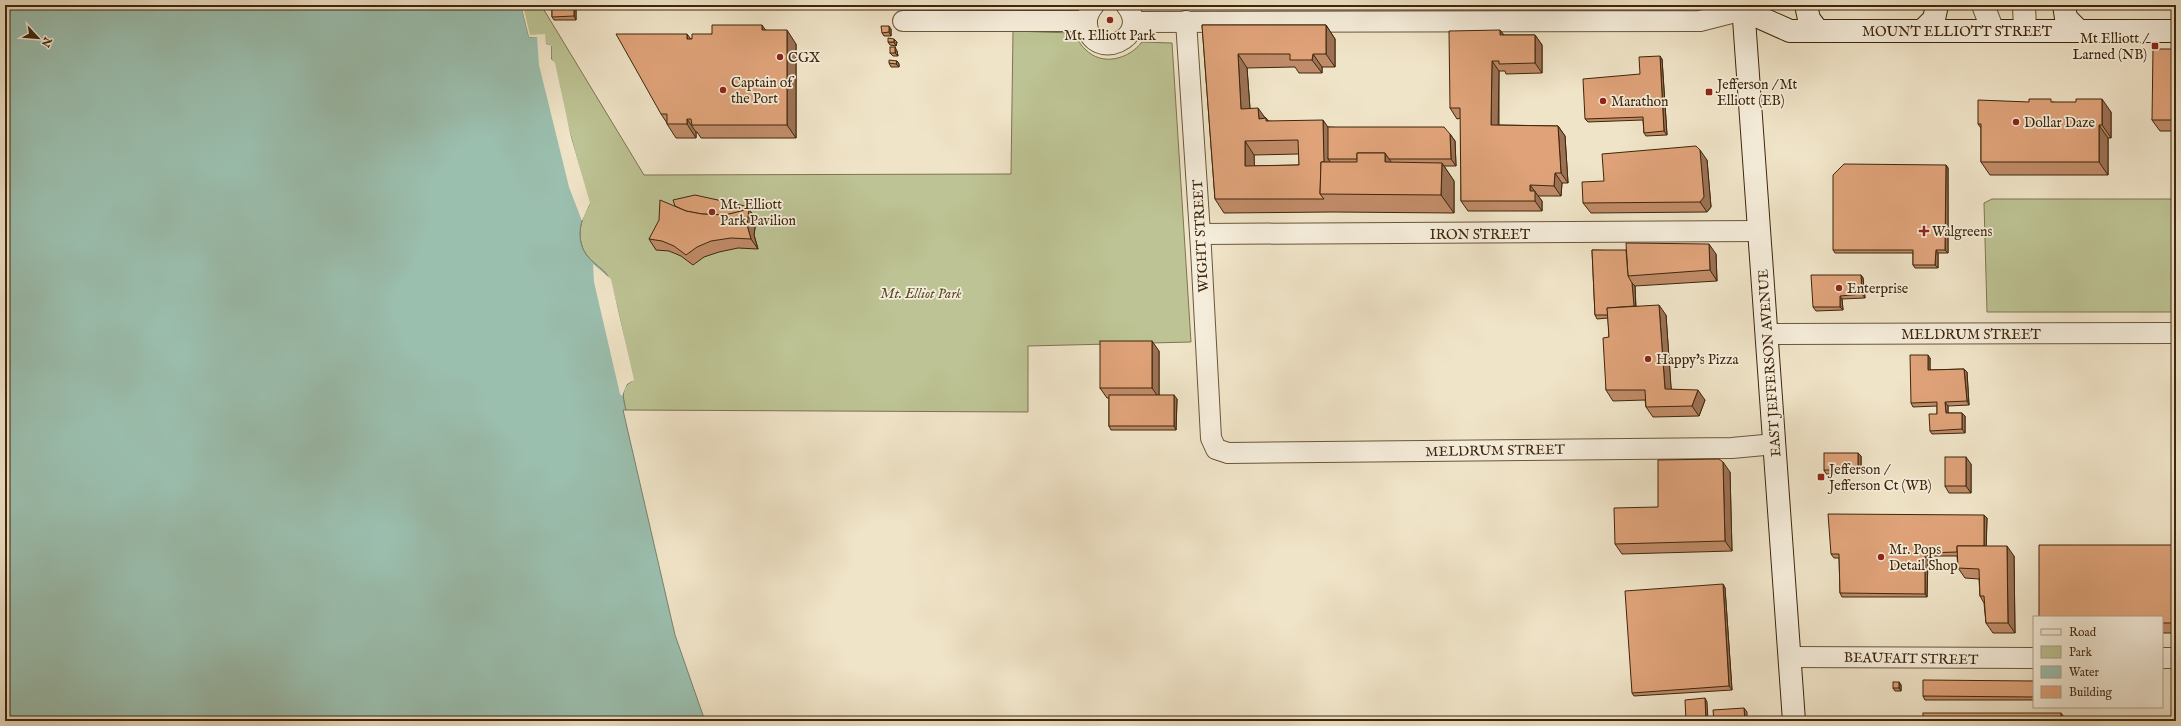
<svg xmlns="http://www.w3.org/2000/svg" width="2181" height="726" font-family="'IM FELL English',serif">
<style>
.green{fill:#bdc394;stroke:#7e7450}
.water{fill:#9bbfaf;stroke:#76826d}
.pier{fill:#f0e4c8}
.lines{fill:none;stroke-linecap:round;stroke-linejoin:round}
.minor-casing{stroke:#6a563a;stroke-width:22}
.tertiary-casing{stroke:#6a563a;stroke-width:24}
.secondary-casing{stroke:#3e260b;stroke-width:24}
.minor{stroke:#f5eddb;stroke-width:20}
.tertiary{stroke:#f5eddb;stroke-width:22}
.secondary{stroke:#f5eddb;stroke-width:22}
.wall{fill:#c08b68;stroke:#3e260b;fill-rule:evenodd}
.shaded-wall{fill:#9c7155;stroke:#3e260b}
.building{fill:#dfa279;stroke:#3e260b;fill-rule:evenodd}
.poi-dot{fill:#8f2418;stroke:#f5eddb;stroke-width:1.5}
.labels{text-anchor:middle;stroke-width:3.5;stroke-linejoin:round;paint-order:stroke}
.street-label{font-size:14px;fill:#3e260b;stroke:#f5eddb}
.poi-label{font-size:14px;fill:#3e260b;stroke:#f5eddb;text-anchor:start}
.park-label{font-size:14px;font-style:italic;fill:#5e4d2d;stroke:#f5eddb}
</style>
<rect width="100%" height="100%" fill="#f0e4c8"/>
<filter id="stains"><feTurbulence type="fractalNoise" baseFrequency=".005" numOctaves="4"/><feColorMatrix values="0 0 0 0 .2 0 0 0 0 .09 0 0 0 0 .02 0 0 0 .5 -.17"/></filter>
<radialGradient id="worn" r=".72"><stop offset=".6" stop-color="#630" stop-opacity="0"/><stop offset="1" stop-color="#630" stop-opacity=".3"/></radialGradient>
<g class="green">
<path d="M 521,5 L 541,5 L 644,175 L 1011,174 L 1013,31 L 1071,33 C 1076,35 1080,45 1085,49 C 1102,67 1129,59 1142,42 L 1172,43 L 1191,342 L 1028,346 L 1028,412 L 626,410 C 623,398 620,388 632,381 C 624,348 620,311 609,279 C 605,267 585,262 581,243 C 578,229 582,218 589,205 L 580,178 L 551,59 L 551,46 L 529,37 Z"/>
<path d="M 1992,199 L 2176,199 L 2176,312 L 1987,312 L 1984,203 Z"/>
</g>
<path class="water" d="M 5,5 L 521,5 L 529,37 L 544,36 L 544,46 L 551,46 L 551,56 L 562,103 L 589,205 C 582,218 578,229 581,243 C 585,262 605,267 609,279 C 620,311 625,347 632,381 C 620,388 623,398 626,410 L 623,410 L 675,635 L 705,721 L 5,721 Z"/>
<g class="pier">
<path d="M 521,5 L 523,5 L 530,35 L 545,34 L 546,44 L 553,46 L 551,46 L 551,59 L 555,63 L 571,137 L 590,203 L 582,221 L 569,187 L 539,65 L 537,37 L 529,37 Z"/>
<path d="M 593,264 L 611,279 L 634,380 L 627,384 L 622,396 L 620,394 L 594,282 Z"/>
</g>
<g class="lines">
<defs>
<g id="minor">
<path d="M 1094,5 C 1089,11 1086,17 1087,25 C 1092,63 1153,39 1126,5"/>
<path d="M 903,21 L 1087,21"/>
<path d="M 1186,21 L 1201,249 L 1211,438 L 1216,449 L 1228,453 L 1732,448 L 1775,444"/>
<path d="M 1133,22 L 1700,21 L 1743,10"/>
<path d="M 1201,234 L 1759,231"/>
<path d="M 1767,334 L 2176,333"/>
<path d="M 1789,657 L 2034,658"/>
<path d="M 2162,658 L 2176,658"/>
</g>
<g id="tertiary">
<path d="M 1983,5 L 1993,31"/>
<path d="M 2024,5 L 2025,31"/>
</g>
<g id="secondary">
<path d="M 1743,5 L 1794,721"/>
<path d="M 1806,5 L 1809,19 L 1818,31"/>
<path d="M 2064,5 L 2066,18 L 2079,31"/>
<path d="M 1743,10 L 1790,31 L 2176,31"/>
<path d="M 1922,31 L 1934,19 L 1937,5"/>
</g>
</defs>
<use href="#minor" class="minor-casing"/>
<use href="#tertiary" class="tertiary-casing"/>
<use href="#secondary" class="secondary-casing"/>
<use href="#minor" class="minor"/>
<use href="#tertiary" class="tertiary"/>
<use href="#secondary" class="secondary"/>
</g>
<g class="wall">
<path d="M 552,5 L 575,5 L 576,7 L 576,20 L 554,20 L 552,17 Z"/>
<path d="M 1202,25 L 1326,25 L 1335,39 L 1335,67 L 1322,67 L 1322,73 L 1299,73 L 1295,67 L 1247,68 L 1250,109 L 1266,118 L 1268,121 L 1328,127 L 1450,134 L 1455,141 L 1456,166 L 1444,166 L 1454,181 L 1454,213 L 1333,212 L 1224,213 L 1215,199 ZM 1299,154 L 1299,165 L 1254,166 L 1254,155 Z"/>
<path d="M 891,29 L 891,36 L 884,36 L 882,33 Z"/>
<path d="M 766,30 L 796,44 L 796,138 L 701,138 L 697,132 L 696,132 L 696,138 L 676,138 L 667,124 L 667,123 L 661,114 L 691,39 L 712,34 Z"/>
<path d="M 1500,30 L 1504,35 L 1535,35 L 1542,45 L 1542,73 L 1506,74 L 1505,71 L 1499,71 L 1499,125 L 1558,126 L 1565,136 L 1568,183 L 1562,183 L 1561,196 L 1538,196 L 1542,201 L 1542,211 L 1468,211 L 1461,201 L 1461,118 L 1457,119 L 1450,108 Z"/>
<path d="M 888,42 L 897,42 L 896,46 L 890,45 Z"/>
<path d="M 2176,49 L 2176,131 L 2160,131 L 2152,120 Z"/>
<path d="M 897,51 L 898,56 L 893,56 L 890,53 Z"/>
<path d="M 1662,59 L 1667,135 L 1646,136 L 1644,133 L 1643,120 L 1588,122 L 1585,119 L 1640,74 Z"/>
<path d="M 897,61 L 899,64 L 899,67 L 891,67 L 889,63 Z"/>
<path d="M 2053,102 L 2111,112 L 2111,138 L 2108,138 L 2108,175 L 1990,175 L 1981,162 L 1981,128 L 1978,124 Z"/>
<path d="M 1707,160 L 1711,207 L 1707,212 L 1591,213 L 1583,203 L 1604,181 Z"/>
<path d="M 1946,165 L 1948,168 L 1948,253 L 1938,253 L 1938,268 L 1915,268 L 1913,265 L 1913,253 L 1835,253 L 1833,250 Z"/>
<path d="M 675,206 L 749,209 L 756,220 L 754,235 L 758,249 L 738,248 L 719,252 L 704,257 L 693,265 L 681,256 L 669,251 L 656,250 L 649,239 Z"/>
<path d="M 1592,250 L 1716,254 L 1717,281 L 1635,286 L 1636,306 L 1666,315 L 1671,389 L 1705,400 L 1699,416 L 1653,417 L 1646,407 L 1645,400 L 1613,401 L 1606,390 L 1609,337 L 1608,318 L 1597,319 L 1595,315 Z"/>
<path d="M 1861,275 L 1863,278 L 1865,298 L 1842,299 L 1843,310 L 1816,311 L 1813,307 Z"/>
<path d="M 1159,351 L 1159,395 L 1177,399 L 1176,430 L 1111,430 L 1109,426 L 1109,398 L 1107,398 L 1100,388 Z"/>
<path d="M 1930,358 L 1930,370 L 1964,369 L 1967,372 L 1969,405 L 1948,406 L 1948,413 L 1962,413 L 1965,416 L 1965,433 L 1932,434 L 1930,431 L 1937,414 L 1937,406 L 1913,407 L 1911,403 Z"/>
<path d="M 1861,456 L 1861,474 L 1826,474 L 1824,470 Z"/>
<path d="M 1971,464 L 1971,493 L 1949,493 L 1945,486 Z"/>
<path d="M 1730,472 L 1732,551 L 1622,554 L 1615,544 L 1658,507 Z"/>
<path d="M 1987,518 L 1986,546 L 2014,556 L 2015,633 L 1993,633 L 1986,623 L 1984,603 L 1980,596 L 1979,579 L 1965,578 L 1958,568 L 1957,556 L 1928,556 L 1927,597 L 1842,597 L 1840,593 L 1839,558 L 1834,558 L 1831,554 Z"/>
<path d="M 2176,545 L 2176,633 L 2162,633 L 2162,617 Z"/>
<path d="M 1723,584 L 1725,588 L 1732,690 L 1634,696 L 1632,693 Z"/>
<path d="M 2034,681 L 2034,700 L 1925,700 L 1923,696 Z"/>
<path d="M 1899,682 L 1901,685 L 1901,691 L 1895,691 L 1893,688 Z"/>
</g>
<g class="shaded-wall">
<path d="M 574,5 L 575,5 L 576,7 L 576,20 L 574,16 Z"/>
<path d="M 762,25 L 771,38 L 762,30 Z"/>
<path d="M 1326,25 L 1335,39 L 1335,67 L 1326,54 Z"/>
<path d="M 889,26 L 891,29 L 891,36 L 889,32 Z"/>
<path d="M 787,30 L 796,44 L 796,138 L 787,125 Z"/>
<path d="M 1500,30 L 1507,40 L 1500,35 Z"/>
<path d="M 687,34 L 697,47 L 687,39 Z"/>
<path d="M 1535,35 L 1542,45 L 1542,73 L 1535,63 Z"/>
<path d="M 894,39 L 897,42 L 896,46 L 894,42 Z"/>
<path d="M 895,47 L 897,51 L 898,56 L 895,53 Z"/>
<path d="M 1238,54 L 1247,68 L 1251,122 L 1241,109 Z"/>
<path d="M 1313,54 L 1322,67 L 1322,73 L 1312,60 Z"/>
<path d="M 1660,56 L 1662,59 L 1667,135 L 1664,131 Z"/>
<path d="M 897,61 L 899,64 L 899,67 L 896,64 Z"/>
<path d="M 1492,61 L 1499,71 L 1498,135 L 1491,125 Z"/>
<path d="M 2102,99 L 2111,112 L 2111,138 L 2102,125 Z"/>
<path d="M 1258,108 L 1266,119 L 1266,118 L 1275,131 L 1259,119 Z"/>
<path d="M 687,119 L 696,132 L 696,138 L 687,124 Z"/>
<path d="M 1323,120 L 1332,133 L 1328,159 L 1333,165 L 1324,194 Z"/>
<path d="M 2099,125 L 2108,138 L 2108,175 L 2099,162 Z"/>
<path d="M 1558,126 L 1565,136 L 1568,183 L 1561,173 Z"/>
<path d="M 1450,134 L 1455,141 L 1456,166 L 1451,159 Z"/>
<path d="M 1245,141 L 1254,155 L 1255,180 L 1245,166 Z"/>
<path d="M 1700,150 L 1707,160 L 1711,207 L 1707,212 L 1700,202 Z"/>
<path d="M 1385,153 L 1398,172 L 1385,162 Z"/>
<path d="M 1442,163 L 1454,181 L 1454,213 L 1441,195 Z"/>
<path d="M 1946,165 L 1948,168 L 1948,253 L 1945,250 Z"/>
<path d="M 1555,173 L 1562,183 L 1561,196 L 1554,186 Z"/>
<path d="M 1530,185 L 1542,201 L 1542,211 L 1535,201 L 1530,191 Z"/>
<path d="M 745,206 L 748,209 L 745,222 L 742,219 Z"/>
<path d="M 749,209 L 756,220 L 754,235 L 758,249 L 751,239 L 747,225 Z"/>
<path d="M 1709,244 L 1716,254 L 1717,281 L 1710,270 Z"/>
<path d="M 1936,250 L 1938,253 L 1938,268 L 1935,265 Z"/>
<path d="M 1861,275 L 1863,278 L 1865,298 L 1862,294 Z"/>
<path d="M 1632,283 L 1635,286 L 1636,317 L 1634,313 Z"/>
<path d="M 1840,296 L 1842,299 L 1843,310 L 1840,307 Z"/>
<path d="M 1659,305 L 1666,315 L 1672,400 L 1665,389 Z"/>
<path d="M 1152,341 L 1159,351 L 1159,398 L 1152,388 Z"/>
<path d="M 1928,355 L 1930,358 L 1930,373 L 1928,370 Z"/>
<path d="M 1964,369 L 1967,372 L 1969,405 L 1967,401 Z"/>
<path d="M 1698,390 L 1705,400 L 1699,416 L 1692,406 Z"/>
<path d="M 1174,395 L 1177,399 L 1176,430 L 1174,426 Z"/>
<path d="M 1945,402 L 1948,406 L 1948,417 L 1946,413 Z"/>
<path d="M 1962,413 L 1965,416 L 1965,433 L 1962,429 Z"/>
<path d="M 1858,453 L 1861,456 L 1861,474 L 1858,470 Z"/>
<path d="M 1966,457 L 1971,464 L 1971,493 L 1966,486 Z"/>
<path d="M 1723,462 L 1730,472 L 1732,551 L 1725,541 Z"/>
<path d="M 1984,515 L 1987,518 L 1986,556 L 1984,552 Z"/>
<path d="M 2007,546 L 2014,556 L 2015,633 L 2008,623 Z"/>
<path d="M 1925,553 L 1928,556 L 1927,597 L 1925,594 Z"/>
<path d="M 1723,584 L 1725,588 L 1732,690 L 1729,686 Z"/>
<path d="M 1899,682 L 1901,685 L 1901,691 L 1899,688 Z"/>
<path d="M 1705,698 L 1707,702 L 1708,721 L 1706,721 Z"/>
<path d="M 1744,708 L 1747,712 L 1747,721 L 1745,721 Z"/>
<path d="M 2061,713 L 2064,717 L 2064,721 L 2061,721 Z"/>
</g>
<g class="building">
<path d="M 552,5 L 574,5 L 574,16 L 552,17 Z"/>
<path d="M 712,25 L 762,25 L 762,30 L 787,30 L 787,125 L 692,125 L 691,119 L 687,119 L 687,124 L 667,124 L 667,114 L 661,114 L 616,34 L 687,34 L 687,39 L 692,39 L 692,34 L 712,34 Z"/>
<path d="M 1202,25 L 1326,25 L 1326,54 L 1313,54 L 1312,60 L 1290,60 L 1290,54 L 1238,54 L 1241,109 L 1258,108 L 1259,119 L 1266,118 L 1266,121 L 1323,120 L 1324,162 L 1321,162 L 1320,194 L 1324,199 L 1215,199 ZM 1298,140 L 1299,165 L 1245,166 L 1245,141 Z"/>
<path d="M 881,26 L 889,26 L 889,32 L 882,33 Z"/>
<path d="M 1500,30 L 1500,35 L 1535,35 L 1535,63 L 1499,64 L 1499,61 L 1492,61 L 1491,125 L 1558,126 L 1561,173 L 1555,173 L 1554,186 L 1530,185 L 1530,191 L 1535,191 L 1535,201 L 1461,201 L 1460,108 L 1450,108 L 1449,31 Z"/>
<path d="M 888,38 L 894,39 L 894,42 L 888,42 Z"/>
<rect x="890" y="47" width="5" height="6"/>
<path d="M 2153,49 L 2176,49 L 2176,120 L 2152,120 Z"/>
<path d="M 1660,56 L 1664,131 L 1644,133 L 1643,117 L 1585,119 L 1583,79 L 1640,74 L 1639,57 Z"/>
<path d="M 889,60 L 897,61 L 896,64 L 889,63 Z"/>
<path d="M 2029,99 L 2051,99 L 2051,102 L 2076,102 L 2076,99 L 2102,99 L 2102,125 L 2099,125 L 2099,162 L 1981,162 L 1981,124 L 1978,124 L 1978,100 L 2029,102 Z"/>
<path d="M 1328,127 L 1444,127 L 1450,134 L 1451,159 L 1389,159 L 1385,153 L 1357,153 L 1357,159 L 1328,159 Z"/>
<path d="M 1696,146 L 1700,150 L 1704,197 L 1700,202 L 1583,203 L 1582,182 L 1604,181 L 1602,154 Z"/>
<path d="M 1357,153 L 1385,153 L 1385,162 L 1442,163 L 1441,195 L 1320,194 L 1321,162 L 1357,162 Z"/>
<path d="M 1844,164 L 1946,165 L 1945,250 L 1936,250 L 1935,265 L 1913,265 L 1913,250 L 1833,250 L 1833,175 Z"/>
<path d="M 695,195 L 745,206 L 744,211 L 725,215 L 702,214 L 686,211 L 675,206 L 673,200 Z"/>
<path d="M 660,200 L 686,211 L 702,214 L 725,215 L 749,209 L 747,225 L 751,239 L 731,238 L 711,241 L 697,247 L 686,255 L 674,246 L 662,241 L 649,239 L 659,220 Z"/>
<path d="M 1626,243 L 1709,244 L 1710,270 L 1628,276 Z"/>
<path d="M 1592,250 L 1626,250 L 1628,276 L 1632,283 L 1634,306 L 1607,308 L 1608,315 L 1595,315 Z"/>
<path d="M 1811,275 L 1861,275 L 1862,294 L 1840,296 L 1840,307 L 1813,307 Z"/>
<path d="M 1659,305 L 1665,389 L 1698,390 L 1692,406 L 1646,407 L 1645,390 L 1606,390 L 1603,338 L 1609,337 L 1607,308 Z"/>
<rect x="1100" y="341" width="52" height="47"/>
<path d="M 1910,355 L 1928,355 L 1928,370 L 1964,369 L 1967,401 L 1945,402 L 1946,413 L 1962,413 L 1962,429 L 1930,431 L 1929,414 L 1937,414 L 1937,402 L 1911,403 Z"/>
<rect x="1109" y="395" width="65" height="31"/>
<rect x="1824" y="453" width="34" height="17"/>
<rect x="1945" y="457" width="21" height="29"/>
<path d="M 1719,459 L 1723,462 L 1725,541 L 1615,544 L 1614,508 L 1658,507 L 1658,460 Z"/>
<path d="M 1828,514 L 1984,515 L 1984,546 L 1957,546 L 1957,552 L 1925,553 L 1925,594 L 1840,593 L 1839,554 L 1831,554 Z"/>
<path d="M 2039,545 L 2176,545 L 2176,623 L 2162,623 L 2162,617 L 2039,617 Z"/>
<path d="M 1957,546 L 2007,546 L 2008,623 L 1986,623 L 1984,596 L 1980,596 L 1979,569 L 1958,568 Z"/>
<path d="M 1723,584 L 1729,686 L 1632,693 L 1625,591 Z"/>
<path d="M 1923,680 L 2034,681 L 2034,697 L 1923,696 Z"/>
<rect x="1893" y="682" width="6" height="6"/>
<path d="M 1705,698 L 1706,721 L 1686,721 L 1685,700 Z"/>
<path d="M 1744,708 L 1745,721 L 1714,721 L 1713,710 Z"/>
<rect x="1923" y="713" width="138" height="8"/>
</g>
<g class="poi-dot">
<circle cx="1110" cy="20" r="4"/>
<rect x="2151" y="42" width="8" height="8" rx="2"/>
<circle cx="780" cy="57" r="4"/>
<circle cx="723" cy="90" r="4"/>
<rect x="1705" y="88" width="8" height="8" rx="2"/>
<circle cx="1603" cy="101" r="4"/>
<circle cx="2016" cy="122" r="4"/>
<circle cx="712" cy="212" r="4"/>
<path d="M1922 225h4v4h4v4h-4v4h-4v-4h-4v-4h4z"/>
<circle cx="1839" cy="288" r="4"/>
<circle cx="1648" cy="359" r="4"/>
<rect x="1817" y="473" width="8" height="8" rx="2"/>
<circle cx="1881" cy="557" r="4"/>
</g>
<g class="labels">
<g class="street-label">
<text x="1957" y="36">MOUNT ELLIOTT STREET</text>
<text x="1480" y="239">IRON STREET</text>
<text transform="translate(1200 236) rotate(-93)" y="5">WIGHT STREET</text>
<text x="1971" y="339">MELDRUM STREET</text>
<text transform="translate(1769 363) rotate(-94)" y="5">EAST JEFFERSON AVENUE</text>
<text transform="translate(1495 450) rotate(-1)" y="5">MELDRUM STREET</text>
<text transform="translate(1911 658) rotate(1)" y="5">BEAUFAIT STREET</text>
</g>
<g class="poi-label">
<text x="1110" y="40" text-anchor="middle">Mt. Elliott Park</text>
<text x="2147" y="43" text-anchor="end">Mt Elliott /<tspan x="2147" dy="16">Larned (NB)</tspan></text>
<text x="788" y="62">CGX</text>
<text x="731" y="87">Captain of<tspan x="731" dy="16">the Port</tspan></text>
<text x="1717" y="89">Jefferson / Mt<tspan x="1717" dy="16">Elliott (EB)</tspan></text>
<text x="1611" y="106">Marathon</text>
<text x="2024" y="127">Dollar Daze</text>
<text x="720" y="209">Mt. Elliott<tspan x="720" dy="16">Park Pavilion</tspan></text>
<text x="1932" y="236">Walgreens</text>
<text x="1847" y="293">Enterprise</text>
<text x="1656" y="364">Happy's Pizza</text>
<text x="1829" y="474">Jefferson /<tspan x="1829" dy="16">Jefferson Ct (WB)</tspan></text>
<text x="1889" y="554">Mr. Pops<tspan x="1889" dy="16">Detail Shop</tspan></text>
</g>
<g class="park-label">
<text x="921" y="298">Mt. Elliot Park</text>
</g>
</g>
<rect width="2181" height="726" fill="none" stroke="#f0e4c8" stroke-width="20"/>
<rect x="6" y="6" width="2169" height="714" fill="none" stroke="#3e260b" stroke-width="2"/>
<rect x="10" y="10" width="2161" height="706" fill="none" stroke="#3e260b"/>
<rect x="2033" y="616" width="130" height="92" fill="#f5eddb" stroke="#ac9d88"/>
<rect x="2041" y="629" width="20" height="6" fill="#f5eddb" stroke="#ac9d88"/>
<text x="2069" y="636" font-size="12" fill="#3e260b">Road</text>
<rect x="2041" y="646" width="20" height="12" fill="#bdc394" stroke="#ac9d88"/>
<text x="2069" y="656" font-size="12" fill="#3e260b">Park</text>
<rect x="2041" y="666" width="20" height="12" fill="#9bbfaf" stroke="#ac9d88"/>
<text x="2069" y="676" font-size="12" fill="#3e260b">Water</text>
<rect x="2041" y="686" width="20" height="12" fill="#dfa279" stroke="#ac9d88"/>
<text x="2069" y="696" font-size="12" fill="#3e260b">Building</text>
<g transform="translate(38 38) rotate(116)" stroke="#f5eddb" stroke-width="3" paint-order="stroke">
<path d="M0-3L7 15L0 10L-7 15Z" fill="#3e260b"/>
<text y="-6" font-size="11" font-weight="bold" text-anchor="middle" fill="#3e260b">N</text>
</g>
<rect width="100%" height="100%" filter="url(#stains)"/>
<rect width="100%" height="100%" fill="url(#worn)"/>
</svg>
